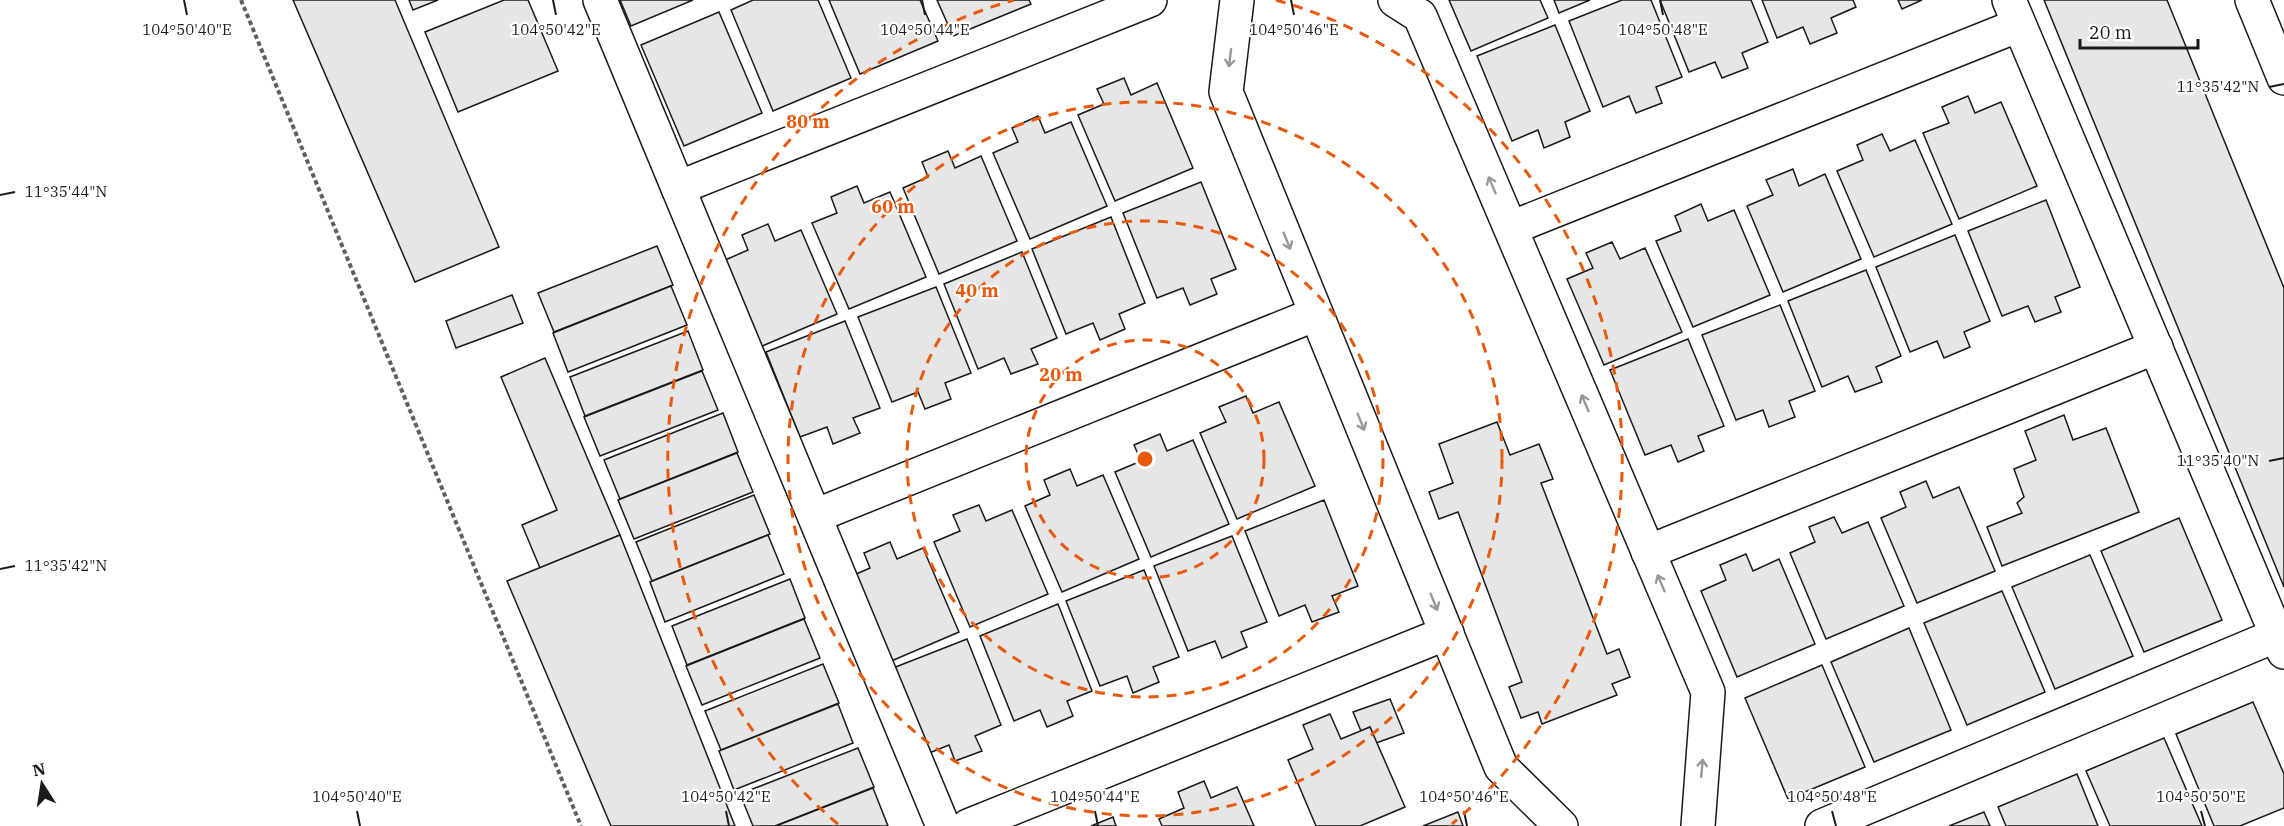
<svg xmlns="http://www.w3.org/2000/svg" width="2284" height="826" font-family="'IBM Plex Serif',serif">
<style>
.building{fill:#e6e6e6;stroke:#1a1a1a;stroke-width:1.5}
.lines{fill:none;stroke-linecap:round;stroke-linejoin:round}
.street-casing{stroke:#1a1a1a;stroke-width:36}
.secondary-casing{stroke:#1a1a1a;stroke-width:36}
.path{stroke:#5f5f5f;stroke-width:4;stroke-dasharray:4.5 3;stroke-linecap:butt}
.street{stroke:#fff;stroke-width:33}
.secondary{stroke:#fff;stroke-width:33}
.oneway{stroke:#989898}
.ticks{fill:none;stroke:#1a1a1a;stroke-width:2}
.ring{fill:none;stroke:#e8590c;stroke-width:3;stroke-dasharray:10 8}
.ticks-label{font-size:15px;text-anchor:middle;fill:#1a1a1a;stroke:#fff;stroke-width:4.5;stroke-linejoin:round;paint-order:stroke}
.centre{fill:#e8590c;stroke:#fff;stroke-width:3}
.ring-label{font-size:18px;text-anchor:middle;font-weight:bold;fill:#e8590c;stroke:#fff;stroke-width:4.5;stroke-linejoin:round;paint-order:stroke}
</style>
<rect width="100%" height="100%" fill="#fff"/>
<g class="building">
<path d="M 293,0 L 395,0 L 499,247 L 415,282 Z"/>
<path d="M 409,0 L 438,0 L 413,10 Z"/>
<path d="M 504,0 L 528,0 L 558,71 L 458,112 L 425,32 Z"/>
<path d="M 620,0 L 693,0 L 631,26 Z"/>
<path d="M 753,0 L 818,0 L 851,78 L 773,111 L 731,10 Z"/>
<path d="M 829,0 L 920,0 L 938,41 L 860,74 Z"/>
<path d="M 937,0 L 1029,0 L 1031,4 L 953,36 Z"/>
<path d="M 1449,0 L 1540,0 L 1548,18 L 1471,51 Z"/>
<path d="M 1554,0 L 1590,0 L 1559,13 Z"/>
<path d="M 1622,0 L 1651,0 L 1682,77 L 1656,87 L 1662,103 L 1636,113 L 1629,96 L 1603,107 L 1569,21 Z"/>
<path d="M 1660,0 L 1751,0 L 1768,42 L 1742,53 L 1748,68 L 1722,78 L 1715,62 L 1689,72 Z"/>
<path d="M 1762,0 L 1853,0 L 1856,7 L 1831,18 L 1837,33 L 1810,44 L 1803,27 L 1777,38 Z"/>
<path d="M 1898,0 L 1922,0 L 1902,9 Z"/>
<path d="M 2044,0 L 2167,0 L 2284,288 L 2284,587 Z"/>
<path d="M 719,12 L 762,113 L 684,146 L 641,45 Z"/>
<path d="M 1555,25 L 1590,111 L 1565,122 L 1570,137 L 1544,148 L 1538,130 L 1512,141 L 1477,56 Z"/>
<path d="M 1124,78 L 1131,95 L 1157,83 L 1193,168 L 1115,201 L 1078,115 L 1104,104 L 1097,89 Z"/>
<path d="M 1968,96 L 1975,113 L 2001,102 L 2037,186 L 1959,219 L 1923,133 L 1949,123 L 1942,107 Z"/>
<path d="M 1038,116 L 1045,133 L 1071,122 L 1107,206 L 1030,239 L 993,153 L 1018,142 L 1012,128 Z"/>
<path d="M 1882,134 L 1890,151 L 1915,140 L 1952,224 L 1874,257 L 1837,171 L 1863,160 L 1857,145 Z"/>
<path d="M 948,151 L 955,168 L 981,156 L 1017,241 L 939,274 L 903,188 L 928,177 L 922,162 Z"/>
<path d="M 1793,169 L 1799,186 L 1825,174 L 1861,259 L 1783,292 L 1747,206 L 1773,195 L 1766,180 Z"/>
<path d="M 1201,182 L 1236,269 L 1211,279 L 1217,294 L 1190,305 L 1183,288 L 1157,298 L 1123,213 Z"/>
<path d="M 857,186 L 864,203 L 890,192 L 926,277 L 849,309 L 812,223 L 837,213 L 831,197 Z"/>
<path d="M 2046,200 L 2080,287 L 2055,297 L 2061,312 L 2035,322 L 2028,306 L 2002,316 L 1968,231 Z"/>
<path d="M 1701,204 L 1708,221 L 1734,210 L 1770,295 L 1693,327 L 1656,241 L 1681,231 L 1675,216 Z"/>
<path d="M 1111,217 L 1145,303 L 1119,314 L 1125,329 L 1100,340 L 1093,323 L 1066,334 L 1032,249 Z"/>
<path d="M 768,224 L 775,241 L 801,230 L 837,314 L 760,347 L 723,261 L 748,250 L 742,235 Z"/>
<path d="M 1955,235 L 1990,321 L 1964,332 L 1970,347 L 1944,358 L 1937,341 L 1910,352 L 1876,267 Z"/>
<path d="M 1612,242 L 1620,259 L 1645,248 L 1682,332 L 1604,365 L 1567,279 L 1593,268 L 1586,253 Z"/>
<path d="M 657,246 L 673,285 L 554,332 L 538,293 Z"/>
<path d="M 1022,252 L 1057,338 L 1031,349 L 1038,364 L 1011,374 L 1004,358 L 978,369 L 944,284 Z"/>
<path d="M 1866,270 L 1901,356 L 1876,367 L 1882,382 L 1855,392 L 1848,376 L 1822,387 L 1788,301 Z"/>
<path d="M 671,286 L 687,325 L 568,372 L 553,333 Z"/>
<path d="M 936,287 L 971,373 L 945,383 L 951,399 L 925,409 L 918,392 L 892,402 L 858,317 Z"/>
<path d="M 512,295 L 523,323 L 456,348 L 446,321 Z"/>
<path d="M 1780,305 L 1815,391 L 1789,401 L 1795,417 L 1769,427 L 1763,410 L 1736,420 L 1702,335 Z"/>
<path d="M 845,321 L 880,408 L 853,418 L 860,433 L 833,444 L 827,427 L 800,437 L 766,352 Z"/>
<path d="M 688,331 L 703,370 L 585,416 L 570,377 Z"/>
<path d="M 1688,339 L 1724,426 L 1698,436 L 1704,451 L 1678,462 L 1671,445 L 1645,455 L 1610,370 Z"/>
<path d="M 545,358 L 620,535 L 540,568 L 522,525 L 557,510 L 501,377 Z"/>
<path d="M 702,371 L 718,410 L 600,456 L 584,417 Z"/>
<path d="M 1246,396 L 1253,413 L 1279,402 L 1315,486 L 1237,519 L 1200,433 L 1226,422 L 1219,407 Z"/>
<path d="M 723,413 L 738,452 L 620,499 L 604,460 Z"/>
<path d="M 2064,415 L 2073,440 L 2106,428 L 2139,512 L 2002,566 L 1987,527 L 2022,513 L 2017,503 L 2024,497 L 2014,469 L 2036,460 L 2025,431 Z"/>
<path d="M 1497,422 L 1510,455 L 1539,444 L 1553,479 L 1541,483 L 1607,654 L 1619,649 L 1630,677 L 1612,684 L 1617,695 L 1542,724 L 1538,712 L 1521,718 L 1509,687 L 1522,682 L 1458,512 L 1439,519 L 1429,492 L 1453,483 L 1439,444 Z"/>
<path d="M 1160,434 L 1167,451 L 1193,440 L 1229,524 L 1151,557 L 1115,472 L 1141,461 L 1134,445 Z"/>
<path d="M 737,453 L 753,492 L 634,539 L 618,500 Z"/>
<path d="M 1070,469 L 1077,486 L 1103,475 L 1139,559 L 1062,592 L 1025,506 L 1050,495 L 1044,480 Z"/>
<path d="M 1926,481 L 1933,498 L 1959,487 L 1995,571 L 1917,603 L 1881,518 L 1906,507 L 1900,492 Z"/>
<path d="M 754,495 L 770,534 L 652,581 L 636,542 Z"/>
<path d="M 1324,500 L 1358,586 L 1332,596 L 1339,612 L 1312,622 L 1305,605 L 1279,616 L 1245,531 Z"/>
<path d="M 979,505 L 986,521 L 1012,510 L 1048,594 L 970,627 L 934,542 L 960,531 L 953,515 Z"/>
<path d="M 1834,517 L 1842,533 L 1868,522 L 1904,606 L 1826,639 L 1790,553 L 1815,542 L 1809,527 Z"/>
<path d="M 2179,518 L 2222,620 L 2144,652 L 2101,551 Z"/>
<path d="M 620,535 L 735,826 L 611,826 L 507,581 Z"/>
<path d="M 768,535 L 784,574 L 665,622 L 650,582 Z"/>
<path d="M 1232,536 L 1267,622 L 1241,632 L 1247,647 L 1222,658 L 1215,641 L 1188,651 L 1154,566 Z"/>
<path d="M 890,542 L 897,559 L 923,548 L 959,632 L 882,665 L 845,579 L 870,568 L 864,553 Z"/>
<path d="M 1746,554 L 1753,571 L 1779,559 L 1815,644 L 1737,677 L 1701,591 L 1726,580 L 1720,565 Z"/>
<path d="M 2090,555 L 2133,656 L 2055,689 L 2012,587 Z"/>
<path d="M 1144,570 L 1179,657 L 1153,667 L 1159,682 L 1133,693 L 1127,676 L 1100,686 L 1066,601 Z"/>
<path d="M 790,579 L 805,618 L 687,665 L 672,626 Z"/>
<path d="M 2002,591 L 2045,692 L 1967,725 L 1924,623 Z"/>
<path d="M 1058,604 L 1092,691 L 1067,701 L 1073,716 L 1047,727 L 1040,710 L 1014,721 L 980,636 Z"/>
<path d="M 804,619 L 820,658 L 702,705 L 686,666 Z"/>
<path d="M 1909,628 L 1951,730 L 1874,762 L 1831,662 Z"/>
<path d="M 967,639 L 1001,725 L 975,736 L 982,751 L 955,761 L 949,745 L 922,756 L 888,670 Z"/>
<path d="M 823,664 L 839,703 L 721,750 L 705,711 Z"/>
<path d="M 1822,665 L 1865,767 L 1788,799 L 1745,698 Z"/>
<path d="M 1390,699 L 1404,733 L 1376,743 L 1370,727 L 1361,731 L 1353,712 Z"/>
<path d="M 2253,702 L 2284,774 L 2284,808 L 2240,826 L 2214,826 L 2176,734 Z"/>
<path d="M 838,704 L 853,743 L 734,790 L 719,751 Z"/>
<path d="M 1330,714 L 1341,739 L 1370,727 L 1405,807 L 1360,826 L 1316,826 L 1288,760 L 1313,749 L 1303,725 Z"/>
<path d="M 2164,738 L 2202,826 L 2110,826 L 2086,771 Z"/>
<path d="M 858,748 L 874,787 L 775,826 L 753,826 L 740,794 Z"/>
<path d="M 2077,774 L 2098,826 L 2006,826 L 1998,807 Z"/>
<path d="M 1204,781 L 1211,798 L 1237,787 L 1254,826 L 1162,826 L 1159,819 L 1184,808 L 1178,792 Z"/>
<path d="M 873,788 L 888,826 L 776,826 Z"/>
<path d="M 1458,812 L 1463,826 L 1423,826 Z"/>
<path d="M 1984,812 L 1990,826 L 1949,826 Z"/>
<path d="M 1113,817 L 1116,826 L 1091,826 Z"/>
</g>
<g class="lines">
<defs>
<g id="street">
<path d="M 600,0 L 943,826"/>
<path d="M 1237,0 L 1226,92 L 1501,767 L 1561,826"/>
<path d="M 1395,0 L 1420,16 L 1708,692 L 1698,826"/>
<path d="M 2009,0 L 2284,652"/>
<path d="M 678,188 L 1150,0"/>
<path d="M 1511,228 L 2019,25"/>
<path d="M 815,516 L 1316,314"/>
<path d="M 1648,552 L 2156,347"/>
<path d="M 968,826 L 1447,633"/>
<path d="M 1822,826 L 2277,635"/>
</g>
<path id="secondary" d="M 2252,0 L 2284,78"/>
</defs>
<use href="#street" class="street-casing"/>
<use href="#secondary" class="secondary-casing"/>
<path class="path" d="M 241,0 L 581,826"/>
<use href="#street" class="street"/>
<use href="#secondary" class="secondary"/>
</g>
<defs><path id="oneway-shaft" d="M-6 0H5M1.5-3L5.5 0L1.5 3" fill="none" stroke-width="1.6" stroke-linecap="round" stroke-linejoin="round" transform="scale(1.5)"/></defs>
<g class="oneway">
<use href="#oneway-shaft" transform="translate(1230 58) rotate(97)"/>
<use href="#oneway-shaft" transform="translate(1492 185) rotate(-113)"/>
<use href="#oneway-shaft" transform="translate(1287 241) rotate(68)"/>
<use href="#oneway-shaft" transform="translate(1585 403) rotate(-113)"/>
<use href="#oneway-shaft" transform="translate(1361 422) rotate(68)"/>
<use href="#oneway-shaft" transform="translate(1661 583) rotate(-113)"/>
<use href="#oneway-shaft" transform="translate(1434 602) rotate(68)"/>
<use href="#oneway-shaft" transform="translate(1702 768) rotate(-85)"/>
</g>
<path class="ticks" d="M 184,0 L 187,15M 553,0 L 556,15M 922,0 L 925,15M 1291,0 L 1294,15M 1660,0 L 1663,15M 2269,87 L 2284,84M 0,195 L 15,192M 2269,461 L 2284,458M 0,569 L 15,566M 357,811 L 360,826M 726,811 L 729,826M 1095,811 L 1098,826M 1464,811 L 1467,826M 1832,811 L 1836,826M 2201,811 L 2205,826"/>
<g class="ring">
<circle cx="1145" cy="459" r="119"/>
<circle cx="1145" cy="459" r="238"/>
<circle cx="1145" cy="459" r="357"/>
<path d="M838 824A477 477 0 0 1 1014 0M1276 0A477 477 0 0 1 1452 824"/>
</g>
<g class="ticks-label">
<text x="187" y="35">104°50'40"E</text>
<text x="556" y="35">104°50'42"E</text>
<text x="925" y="35">104°50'44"E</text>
<text x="1294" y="35">104°50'46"E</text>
<text x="1663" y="35">104°50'48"E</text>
<text x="2218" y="92">11°35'42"N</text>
<text x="66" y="197">11°35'44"N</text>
<text x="2218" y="466">11°35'40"N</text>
<text x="66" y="571">11°35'42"N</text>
<text x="357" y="802">104°50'40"E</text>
<text x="726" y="802">104°50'42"E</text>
<text x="1095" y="802">104°50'44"E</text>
<text x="1464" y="802">104°50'46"E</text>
<text x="1832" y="802">104°50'48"E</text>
<text x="2201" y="802">104°50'50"E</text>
</g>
<circle cx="1145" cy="459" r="9" class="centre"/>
<g class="ring-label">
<text x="808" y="128">80 m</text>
<text x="893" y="213">60 m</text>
<text x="977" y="297">40 m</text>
<text x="1061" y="381">20 m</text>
</g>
<g transform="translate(42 784) rotate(348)" stroke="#ffffff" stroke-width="4.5" paint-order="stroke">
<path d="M0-4.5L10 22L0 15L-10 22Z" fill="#1a1a1a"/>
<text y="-9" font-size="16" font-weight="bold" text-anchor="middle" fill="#1a1a1a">N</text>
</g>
<path d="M2080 39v9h118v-9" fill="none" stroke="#1a1a1a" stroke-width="3"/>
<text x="2089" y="39" font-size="18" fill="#1a1a1a" stroke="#ffffff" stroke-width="4.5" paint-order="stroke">20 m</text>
</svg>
